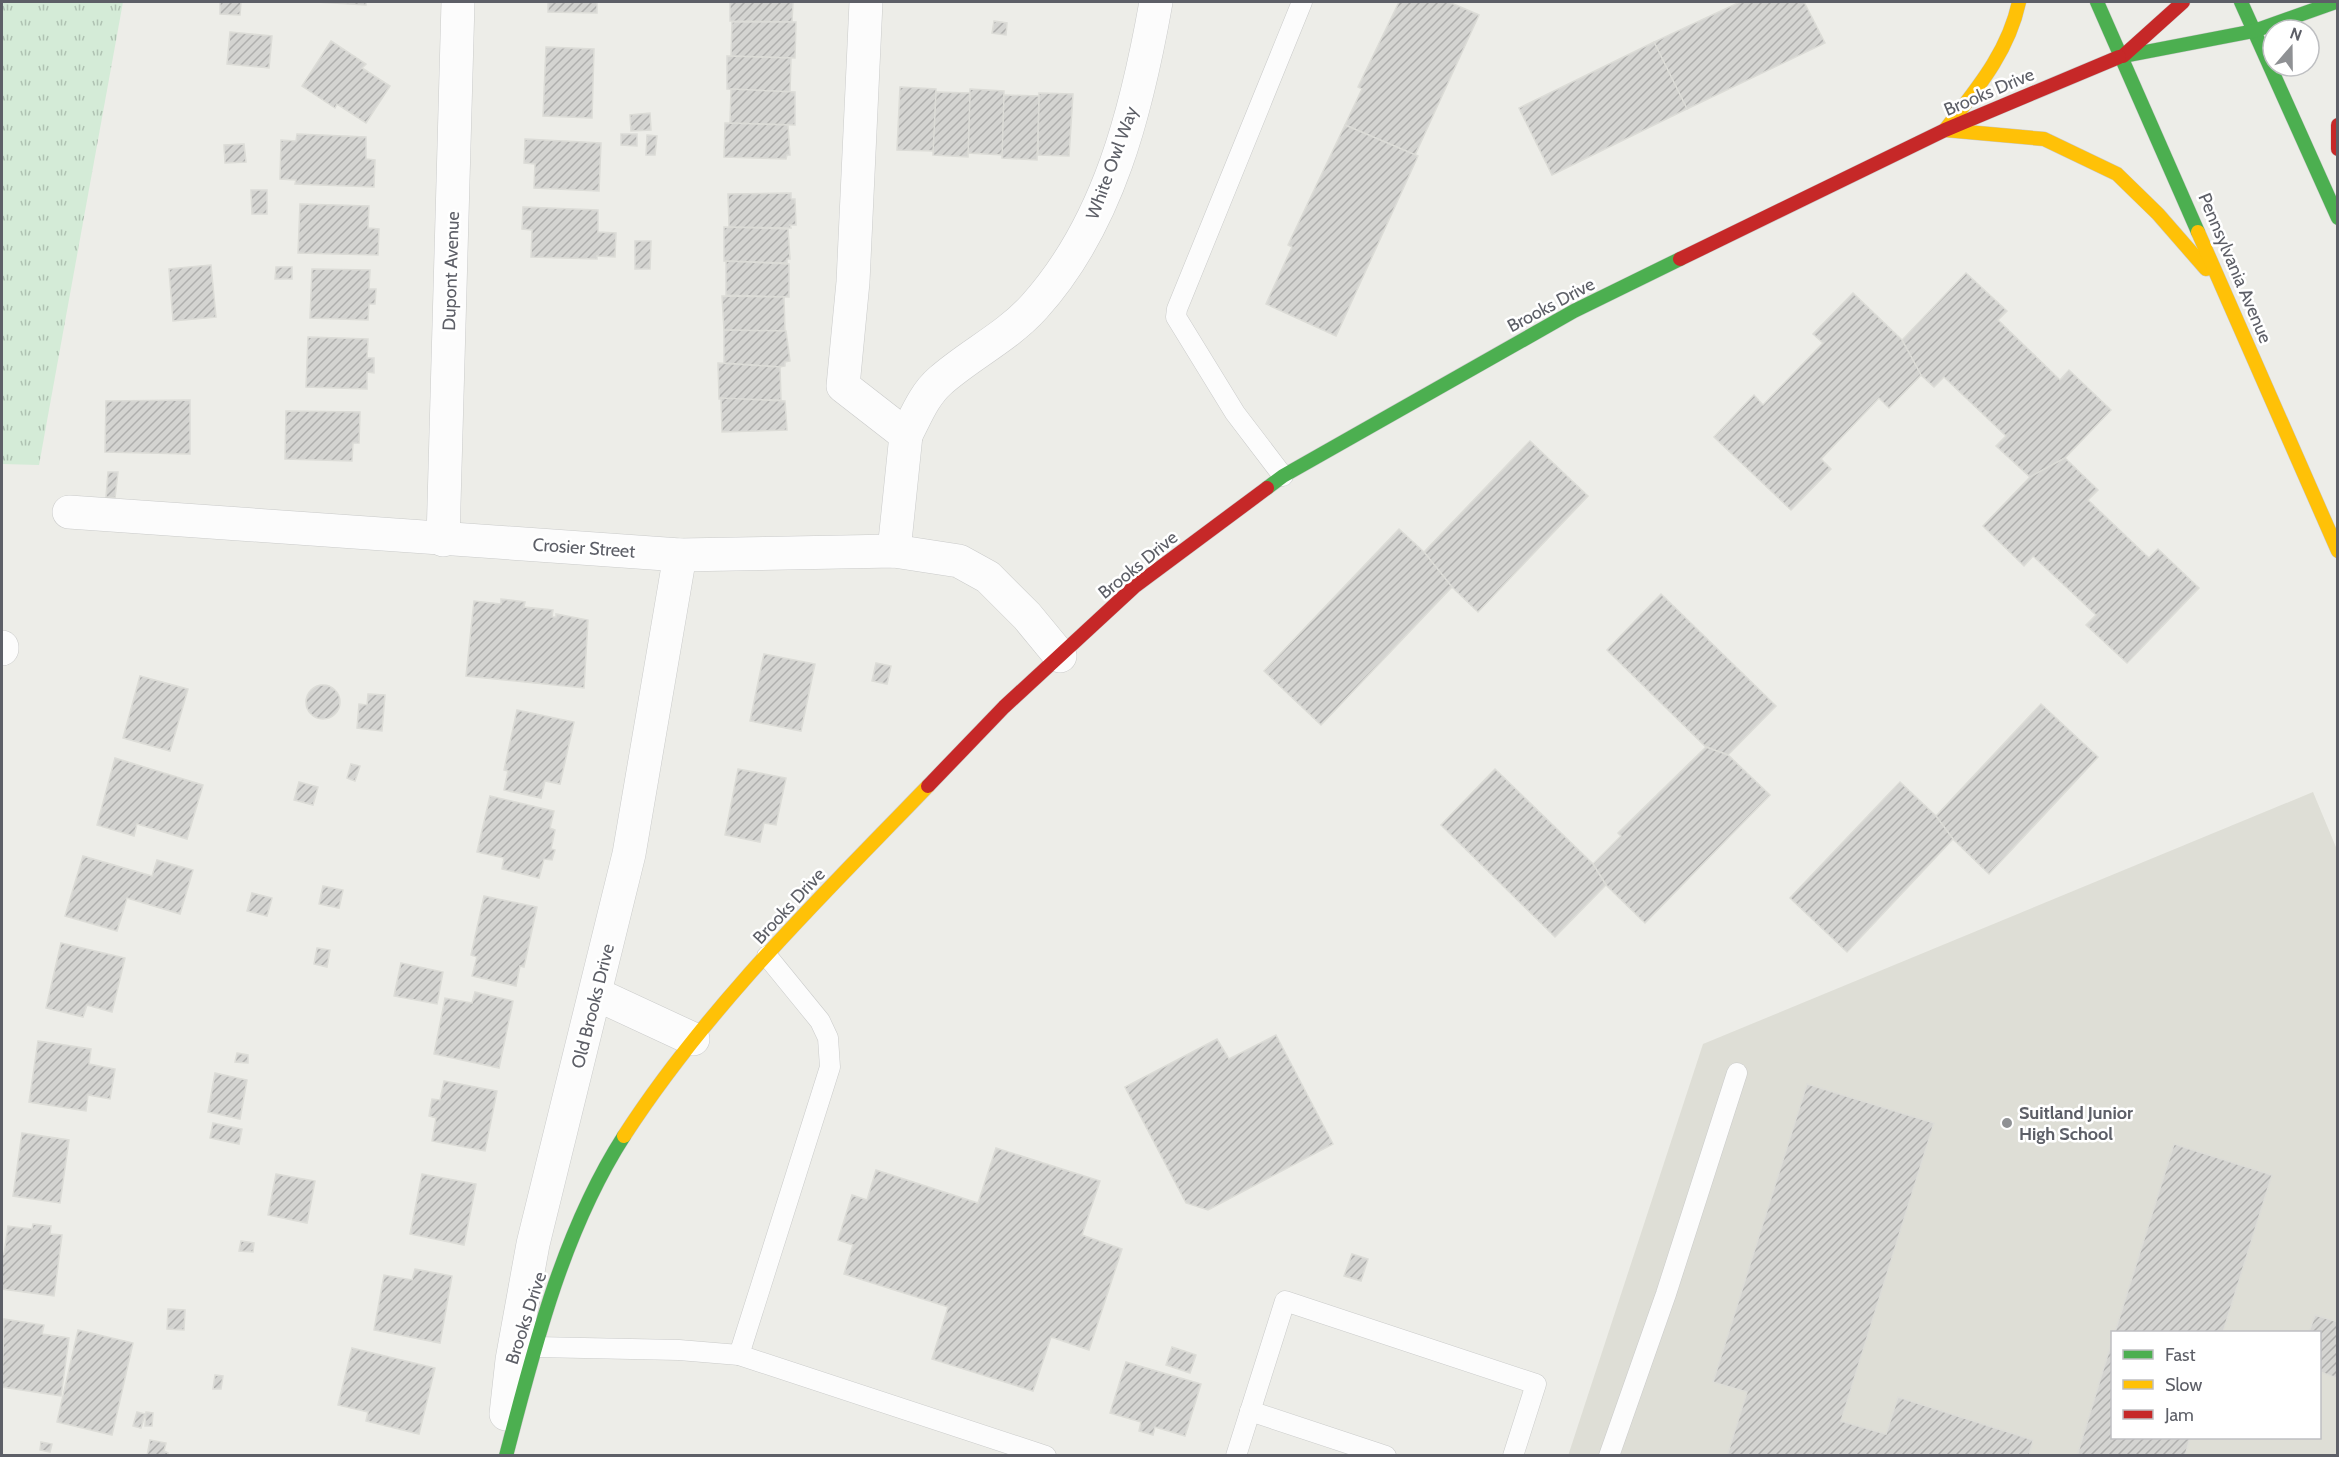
<svg xmlns="http://www.w3.org/2000/svg" width="2339" height="1457" font-family="Cabin,sans-serif">
<style>
.education{fill:#deded6;fill-rule:evenodd}
.grass{fill:url(#grass-tufts)}
.building{fill:url(#building-hatch);stroke:#dcdcd7;stroke-width:1.5}
.lines{fill:none;stroke-linecap:round;stroke-linejoin:round}
.lane-casing{stroke:#cacbca;stroke-width:21}
.street-casing{stroke:#cacbca;stroke-width:34}
.fast-casing{stroke:#c9c9c9;stroke-width:15}
.slow-casing{stroke:#c9c9c9;stroke-width:15}
.jam-casing{stroke:#c9c9c9;stroke-width:15}
.lane{stroke:#fcfcfc;stroke-width:20}
.street{stroke:#fcfcfc;stroke-width:33}
.fast{stroke:#4caf50;stroke-width:14}
.slow{stroke:#ffc107;stroke-width:14}
.jam{stroke:#c62828;stroke-width:14}
.poi-dot{fill:#8f9194;stroke:#fff;stroke-width:2}
.labels{text-anchor:middle;stroke-width:5;stroke-linejoin:round;paint-order:stroke}
.street-label{font-size:18px;fill:#5d5f67;stroke:#fff}
.poi-label{font-size:18px;font-weight:bold;fill:#5d5f67;stroke:#fff;text-anchor:start}
</style>
<defs>
<pattern id="grass-tufts" width="24" height="20" patternUnits="userSpaceOnUse" patternTransform="scale(1.5)"><rect width="24" height="20" fill="#d4ebd7"/><path d="M3 7l-1-3M5 7V3M7 7l1-3M15 17l-1-3M17 17v-4M19 17l1-3" fill="none" stroke="#afc2b2"/></pattern>
<pattern id="building-hatch" width="6" height="6" patternUnits="userSpaceOnUse" patternTransform="scale(1.5)"><rect width="6" height="6" fill="#d4d4d1"/><path d="M-1 1l2-2M0 6l6-6M5 7l2-2" fill="none" stroke="#afafad"/></pattern>
</defs>
<rect width="100%" height="100%" fill="#edede8"/>
<path class="education" d="M 2313,792 L 2338,852 L 2337,1455 L 1568,1456 L 1703,1044 ZM 2112,1332 L 2320,1332 L 2320,1438 L 2112,1438 Z"/>
<path class="grass" d="M 2,2 L 123,2 L 39,465 L 2,464 Z"/>
<g class="building">
<path d="M 220,2 L 241,2 L 240,15 L 220,14 Z"/>
<path d="M 316,2 L 366,2 L 366,5 Z"/>
<path d="M 548,2 L 597,2 L 597,13 L 548,12 Z"/>
<path d="M 730,2 L 793,2 L 792,22 L 730,21 Z"/>
<path d="M 1399,2 L 1449,2 L 1479,15 L 1415,155 L 1345,125 L 1362,89 L 1358,87 Z"/>
<path d="M 1740,2 L 1804,2 L 1825,43 L 1687,109 L 1654,42 Z"/>
<path d="M 994,21 L 1007,23 L 1006,35 L 992,33 Z"/>
<path d="M 732,22 L 796,22 L 795,58 L 731,56 Z"/>
<path d="M 230,32 L 272,36 L 269,68 L 227,64 Z"/>
<path d="M 331,41 L 366,64 L 362,68 L 390,86 L 366,123 L 337,104 L 335,108 L 302,86 Z"/>
<path d="M 1654,42 L 1687,109 L 1552,175 L 1519,108 Z"/>
<path d="M 546,47 L 594,49 L 592,118 L 543,116 Z"/>
<path d="M 727,56 L 791,58 L 790,92 L 727,89 Z"/>
<path d="M 900,87 L 936,89 L 934,151 L 897,150 Z"/>
<path d="M 731,89 L 795,92 L 795,125 L 730,123 Z"/>
<path d="M 970,89 L 1004,91 L 1003,155 L 968,153 Z"/>
<path d="M 936,92 L 970,93 L 968,157 L 933,155 Z"/>
<path d="M 1039,93 L 1073,94 L 1069,156 L 1038,155 Z"/>
<path d="M 1004,95 L 1039,96 L 1037,160 L 1002,158 Z"/>
<path d="M 650,113 L 651,130 L 631,131 L 630,115 Z"/>
<path d="M 725,123 L 788,125 L 790,155 L 787,155 L 786,159 L 724,157 Z"/>
<path d="M 1345,125 L 1418,156 L 1336,336 L 1266,304 L 1292,247 L 1288,245 Z"/>
<path d="M 297,134 L 366,137 L 366,159 L 375,160 L 374,187 L 295,184 L 296,180 L 280,179 L 281,140 L 296,141 Z"/>
<path d="M 621,134 L 637,134 L 637,146 L 621,145 Z"/>
<path d="M 647,135 L 657,136 L 655,155 L 646,155 Z"/>
<path d="M 525,139 L 601,143 L 599,191 L 534,188 L 535,164 L 524,163 Z"/>
<path d="M 244,144 L 246,162 L 225,163 L 224,145 Z"/>
<path d="M 251,190 L 267,190 L 267,214 L 252,214 Z"/>
<path d="M 791,193 L 791,199 L 795,199 L 796,225 L 790,225 L 791,228 L 729,227 L 728,194 Z"/>
<path d="M 300,204 L 369,206 L 368,228 L 379,229 L 378,255 L 298,253 Z"/>
<path d="M 523,207 L 598,210 L 598,232 L 616,233 L 615,257 L 597,256 L 597,259 L 531,257 L 532,230 L 522,229 Z"/>
<path d="M 724,227 L 788,229 L 790,259 L 787,259 L 787,263 L 724,261 Z"/>
<path d="M 635,241 L 651,241 L 650,269 L 635,269 Z"/>
<path d="M 726,261 L 789,264 L 789,297 L 726,295 Z"/>
<path d="M 211,265 L 216,317 L 173,321 L 169,269 Z"/>
<path d="M 276,267 L 292,267 L 292,279 L 275,279 Z"/>
<path d="M 312,269 L 370,270 L 369,289 L 376,289 L 375,304 L 369,304 L 368,320 L 310,318 Z"/>
<path d="M 1966,273 L 2007,311 L 1998,320 L 2060,380 L 2069,370 L 2111,410 L 2065,458 L 2030,477 L 1996,446 L 2006,436 L 1944,377 L 1934,387 L 1921,375 L 1902,340 Z"/>
<path d="M 1853,293 L 1902,340 L 1921,375 L 1889,408 L 1879,398 L 1821,459 L 1831,469 L 1791,510 L 1714,437 L 1754,395 L 1763,405 L 1823,343 L 1813,334 Z"/>
<path d="M 722,296 L 784,297 L 785,331 L 724,330 Z"/>
<path d="M 724,330 L 786,331 L 790,361 L 785,362 L 785,366 L 780,367 L 724,363 Z"/>
<path d="M 308,337 L 368,339 L 367,358 L 374,358 L 374,373 L 367,372 L 367,389 L 306,387 Z"/>
<path d="M 718,363 L 780,367 L 781,400 L 719,399 Z"/>
<path d="M 721,398 L 785,401 L 787,430 L 722,432 Z"/>
<path d="M 190,400 L 190,454 L 105,452 L 106,401 Z"/>
<path d="M 286,411 L 360,412 L 359,443 L 353,443 L 352,461 L 285,459 Z"/>
<path d="M 1530,441 L 1588,496 L 1478,612 L 1452,587 L 1424,552 Z"/>
<path d="M 2065,458 L 2098,490 L 2088,500 L 2149,558 L 2158,549 L 2199,588 L 2127,663 L 2086,625 L 2096,615 L 2033,556 L 2024,566 L 1983,526 L 2030,477 Z"/>
<path d="M 108,472 L 118,472 L 115,498 L 106,497 Z"/>
<path d="M 1399,529 L 1424,552 L 1452,587 L 1321,725 L 1264,671 Z"/>
<path d="M 1661,594 L 1776,706 L 1728,755 L 1706,747 L 1607,650 Z"/>
<path d="M 501,599 L 525,602 L 524,607 L 553,610 L 552,617 L 556,617 L 556,614 L 588,620 L 584,688 L 466,676 L 474,601 L 501,604 Z"/>
<path d="M 764,654 L 815,664 L 801,731 L 750,721 Z"/>
<path d="M 876,663 L 891,666 L 887,684 L 872,681 Z"/>
<path d="M 140,676 L 188,689 L 170,751 L 123,738 Z"/>
<circle cx="323" cy="702" r="17"/>
<path d="M 368,694 L 385,695 L 382,731 L 357,728 L 359,704 L 367,705 Z"/>
<path d="M 2041,704 L 2098,757 L 1989,874 L 1953,839 L 1936,816 Z"/>
<path d="M 517,710 L 574,722 L 560,784 L 545,781 L 541,798 L 504,790 L 508,771 L 504,770 Z"/>
<path d="M 1706,747 L 1728,755 L 1770,795 L 1645,923 L 1606,885 L 1593,864 L 1621,836 L 1618,833 Z"/>
<path d="M 115,758 L 203,785 L 187,839 L 137,824 L 134,836 L 97,825 Z"/>
<path d="M 351,764 L 360,766 L 355,781 L 347,778 Z"/>
<path d="M 738,769 L 786,778 L 776,825 L 764,823 L 760,842 L 725,835 Z"/>
<path d="M 1495,769 L 1593,864 L 1606,885 L 1555,937 L 1441,825 Z"/>
<path d="M 299,782 L 318,787 L 313,805 L 294,800 Z"/>
<path d="M 1900,782 L 1936,816 L 1953,839 L 1847,952 L 1790,898 Z"/>
<path d="M 490,796 L 554,811 L 550,828 L 555,830 L 551,849 L 555,850 L 552,860 L 544,859 L 539,878 L 502,869 L 504,858 L 477,852 Z"/>
<path d="M 83,856 L 152,876 L 157,860 L 193,870 L 180,914 L 127,898 L 117,931 L 65,916 Z"/>
<path d="M 323,886 L 343,890 L 339,908 L 319,904 Z"/>
<path d="M 252,893 L 272,898 L 267,916 L 247,911 Z"/>
<path d="M 484,896 L 537,907 L 524,967 L 520,966 L 516,986 L 472,976 L 477,957 L 471,955 Z"/>
<path d="M 61,943 L 125,958 L 112,1012 L 87,1005 L 83,1017 L 46,1008 Z"/>
<path d="M 317,948 L 330,950 L 327,967 L 314,964 Z"/>
<path d="M 401,963 L 443,972 L 437,1004 L 394,996 Z"/>
<path d="M 475,992 L 513,1001 L 499,1068 L 434,1054 L 445,998 L 472,1003 Z"/>
<path d="M 1276,1035 L 1333,1144 L 1208,1210 L 1186,1203 L 1125,1087 L 1217,1039 L 1229,1059 Z"/>
<path d="M 38,1041 L 91,1049 L 89,1064 L 115,1069 L 110,1099 L 88,1095 L 86,1111 L 29,1102 Z"/>
<path d="M 237,1053 L 248,1055 L 248,1063 L 235,1062 Z"/>
<path d="M 215,1073 L 247,1080 L 240,1119 L 208,1112 Z"/>
<path d="M 444,1081 L 497,1091 L 485,1151 L 432,1141 L 436,1118 L 429,1116 L 432,1099 L 440,1100 Z"/>
<path d="M 1807,1084 L 1934,1123 L 1841,1421 L 1886,1434 L 1898,1397 L 2033,1440 L 2029,1456 L 1727,1456 L 1747,1392 L 1713,1382 Z"/>
<path d="M 213,1123 L 242,1129 L 239,1144 L 210,1138 Z"/>
<path d="M 22,1133 L 69,1140 L 60,1203 L 13,1196 Z"/>
<path d="M 2174,1144 L 2272,1175 L 2223,1332 L 2115,1332 Z"/>
<path d="M 996,1148 L 1100,1181 L 1082,1235 L 1122,1249 L 1089,1350 L 1051,1337 L 1033,1391 L 932,1359 L 948,1307 L 844,1274 L 853,1245 L 838,1240 L 852,1195 L 867,1200 L 876,1170 L 978,1203 Z"/>
<path d="M 276,1174 L 315,1181 L 307,1223 L 268,1215 Z"/>
<path d="M 422,1174 L 476,1184 L 464,1245 L 410,1234 Z"/>
<path d="M 33,1224 L 51,1226 L 50,1234 L 62,1235 L 54,1296 L 2,1289 L 2,1253 L 4,1254 L 8,1226 L 32,1229 Z"/>
<path d="M 241,1241 L 254,1243 L 253,1252 L 239,1251 Z"/>
<path d="M 1352,1254 L 1368,1259 L 1361,1281 L 1344,1276 Z"/>
<path d="M 415,1269 L 452,1276 L 440,1343 L 374,1330 L 384,1275 L 412,1280 Z"/>
<path d="M 168,1309 L 185,1310 L 184,1330 L 167,1329 Z"/>
<path d="M 2315,1315 L 2338,1322 L 2337,1378 L 2320,1372 L 2320,1332 L 2309,1332 Z"/>
<path d="M 4,1319 L 44,1325 L 42,1334 L 69,1338 L 61,1396 L 2,1387 Z"/>
<path d="M 78,1330 L 133,1343 L 112,1435 L 57,1422 Z"/>
<path d="M 2112,1341 L 2112,1438 L 2190,1438 L 2185,1456 L 2077,1456 Z"/>
<path d="M 1172,1347 L 1196,1355 L 1190,1373 L 1166,1365 Z"/>
<path d="M 352,1348 L 435,1368 L 419,1434 L 366,1421 L 368,1412 L 338,1405 Z"/>
<path d="M 1126,1362 L 1201,1384 L 1185,1436 L 1155,1427 L 1153,1435 L 1139,1431 L 1141,1422 L 1110,1413 Z"/>
<path d="M 215,1375 L 223,1376 L 221,1389 L 213,1389 Z"/>
<path d="M 137,1412 L 145,1414 L 141,1428 L 133,1426 Z"/>
<path d="M 146,1412 L 153,1413 L 152,1426 L 145,1426 Z"/>
<path d="M 150,1440 L 166,1443 L 164,1451 L 168,1453 L 167,1456 L 147,1456 Z"/>
<path d="M 41,1442 L 52,1444 L 50,1452 L 40,1450 Z"/>
</g>
<g class="lines">
<defs>
<g id="lane">
<path d="M 1283,476 L 1235,413 L 1176,317 L 1177,309 L 1302,2"/>
<path d="M 536,1347 L 679,1350 L 739,1355 L 1046,1456"/>
<path d="M 739,1355 L 830,1067 L 828,1038 L 820,1021 L 767,956"/>
<path d="M 1250,1411 L 1386,1456"/>
<path d="M 1236,1456 L 1285,1301 L 1536,1384 L 1513,1456"/>
<path d="M 1609,1456 L 1666,1294 L 1737,1073"/>
</g>
<g id="street">
<path d="M 866,2 L 853,282 L 843,386 L 906,435 L 894,551"/>
<path d="M 906,435 C 916,416 924,395 940,381 C 969,355 1007,337 1034,307 C 1109,224 1137,109 1156,2"/>
<path d="M 69,512 L 680,555 L 894,551 L 959,561 L 988,577 L 1027,616 L 1060,656"/>
<path d="M 443,540 L 458,2"/>
<path d="M 2,649 L 2,647"/>
<path d="M 596,994 L 693,1039"/>
<path d="M 506,1414 L 512,1360 L 533,1244 L 629,854 L 680,555"/>
</g>
<g id="fast">
<path d="M 2097,2 L 2198,232"/>
<path d="M 2241,2 L 2338,218"/>
<path d="M 2119,57 L 2254,31 L 2336,2"/>
<path d="M 1267,488 L 1283,476 L 1574,311 L 1680,259"/>
<path d="M 506,1456 C 534,1348 563,1231 624,1136"/>
</g>
<g id="slow">
<path d="M 1945,130 L 2044,139 L 2117,174 L 2158,214 L 2206,269"/>
<path d="M 1945,130 C 1976,90 2008,53 2019,2"/>
<path d="M 2198,232 L 2338,551"/>
<path d="M 624,1136 C 708,1006 821,897 928,786"/>
</g>
<g id="jam">
<path d="M 2123,56 L 2183,2"/>
<path d="M 2338,125 L 2338,149"/>
<path d="M 1680,259 L 1945,130 L 2119,57"/>
<path d="M 928,786 L 1004,707 L 1134,587 L 1267,488"/>
</g>
</defs>
<use href="#lane" class="lane-casing"/>
<use href="#street" class="street-casing"/>
<use href="#fast" class="fast-casing"/>
<use href="#slow" class="slow-casing"/>
<use href="#jam" class="jam-casing"/>
<use href="#lane" class="lane"/>
<use href="#street" class="street"/>
<use href="#fast" class="fast"/>
<use href="#slow" class="slow"/>
<use href="#jam" class="jam"/>
</g>
<circle class="poi-dot" cx="2007" cy="1123" r="6"/>
<g class="labels">
<g class="street-label">
<text transform="translate(1989 92) rotate(-23)" y="6">Brooks Drive</text>
<text transform="translate(1112 163) rotate(-70)" y="6">White Owl Way</text>
<text transform="translate(2235 268) rotate(67)" y="6">Pennsylvania Avenue</text>
<text transform="translate(451 271) rotate(-88)" y="6">Dupont Avenue</text>
<text transform="translate(1551 305) rotate(-28)" y="6">Brooks Drive</text>
<text transform="translate(584 548) rotate(4)" y="6">Crosier Street</text>
<text transform="translate(1138 565) rotate(-39)" y="6">Brooks Drive</text>
<text transform="translate(789 906) rotate(-47)" y="6">Brooks Drive</text>
<text transform="translate(593 1006) rotate(-76)" y="6">Old Brooks Drive</text>
<text transform="translate(526 1318) rotate(-72)" y="6">Brooks Drive</text>
</g>
<g class="poi-label">
<text x="2019" y="1119">Suitland Junior<tspan x="2019" dy="21">High School</tspan></text>
</g>
</g>
<rect width="2339" height="1457" fill="none" stroke="#5d5f67" stroke-width="6"/>
<rect x="2111" y="1331" width="210" height="108" fill="#ffffff" stroke="#bebfc2" stroke-width="1.5"/>
<rect x="2123" y="1350" width="30" height="9" fill="#4caf50" stroke="#bebfc2" stroke-width="1.5"/>
<text x="2165" y="1361" font-size="18" fill="#5d5f67">Fast</text>
<rect x="2123" y="1380" width="30" height="9" fill="#ffc107" stroke="#bebfc2" stroke-width="1.5"/>
<text x="2165" y="1391" font-size="18" fill="#5d5f67">Slow</text>
<rect x="2123" y="1410" width="30" height="9" fill="#c62828" stroke="#bebfc2" stroke-width="1.5"/>
<text x="2165" y="1421" font-size="18" fill="#5d5f67">Jam</text>
<g transform="translate(2291 48) rotate(20)"><circle r="28" fill="#ffffff" stroke="#bebfc2" stroke-width="1.5"/>
<path d="M0-4.5L10 22L0 15L-10 22Z" fill="#8f9194"/>
<text y="-9" font-size="16" font-weight="bold" text-anchor="middle" fill="#5d5f67">N</text>
</g>
</svg>
